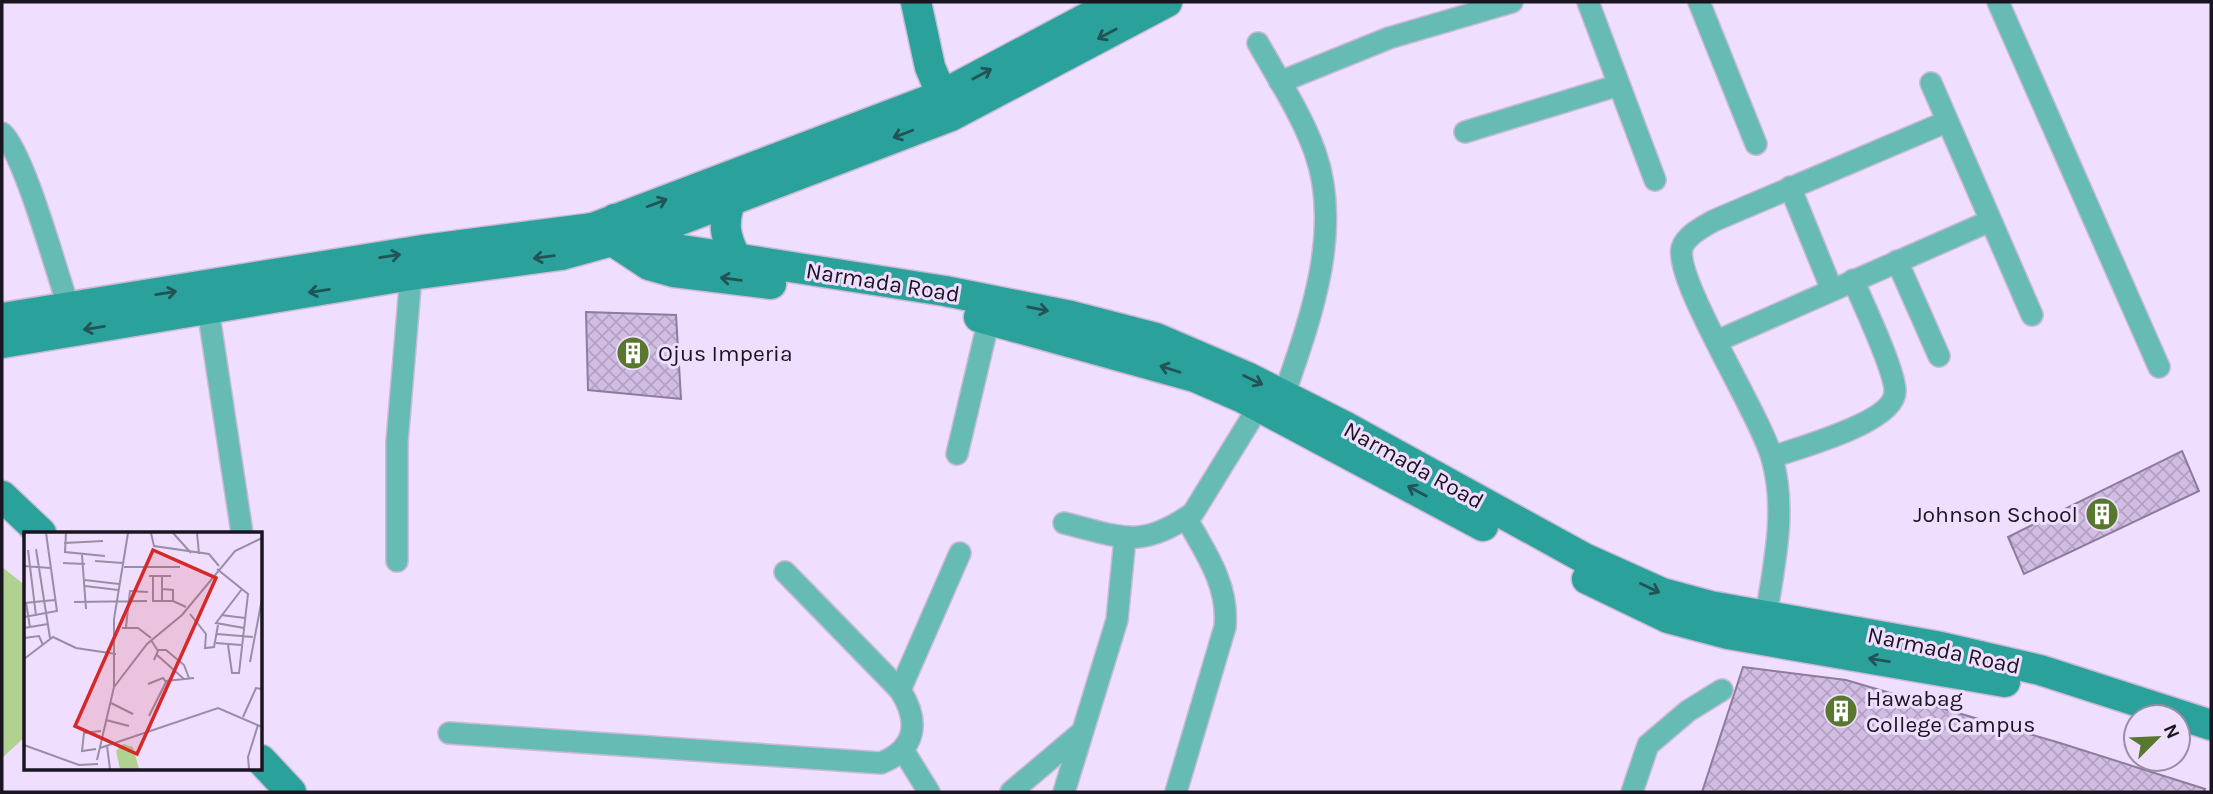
<svg xmlns="http://www.w3.org/2000/svg" width="2213" height="794" font-family="Karla,sans-serif">
<style>
.garden{fill:#b1d190}
.building{fill:url(#building-cross-hatch);stroke:#8e7b9e;stroke-width:2}
.lines{fill:none;stroke-linecap:round;stroke-linejoin:round}
.street-casing{stroke:#c9bad6;stroke-width:24}
.secondary-casing{stroke:#c9bad6;stroke-width:33}
.street{stroke:#66bcb5;stroke-width:21}
.secondary{stroke:#2aa19a;stroke-width:30}
.oneway{stroke:#225357}
.labels{text-anchor:middle;stroke-width:6;stroke-linejoin:round;paint-order:stroke}
.street-label{font-size:23px;fill:#1b1421;stroke:#efdefe}
.poi-label{font-size:23px;fill:#1b1421;stroke:#efdefe;text-anchor:start}
.inset-road{fill:none;stroke:#9a8da6;stroke-width:2}
.view{fill:#d62828;fill-opacity:0.15;stroke:#d62828;stroke-width:3.5}
.inset-edge{fill:none;stroke:#1b1421;stroke-width:3.5}
</style>
<defs>
<pattern id="building-cross-hatch" width="8" height="8" patternUnits="userSpaceOnUse" patternTransform="scale(1.75)"><rect width="8" height="8" fill="#d1bce3"/><path d="M0 0l8 8M0 8l8-8" fill="none" stroke="#b3a1c2"/></pattern>
</defs>
<rect width="100%" height="100%" fill="#efdefe"/>
<path class="garden" d="M 2,567 L 26,586 L 26,736 L 2,758 Z"/>
<g class="building">
<path d="M 586,312 L 676,315 L 681,399 L 588,390 Z"/>
<path d="M 2182,451 L 2199,491 L 2024,574 L 2008,537 Z"/>
<path d="M 1743,667 L 1846,680 L 2060,743 L 2205,789 L 2204,792 L 1702,792 Z"/>
</g>
<g class="lines">
<defs>
<g id="street">
<path d="M 1588,2 L 1655,180"/>
<path d="M 1699,2 L 1756,144"/>
<path d="M 1998,2 L 2159,367"/>
<path d="M 1258,43 C 1278,79 1301,113 1315,152 C 1343,231 1310,320 1284,395"/>
<path d="M 1280,82 L 1389,38 L 1512,2"/>
<path d="M 1931,83 L 2032,315"/>
<path d="M 1465,132 L 1619,85"/>
<path d="M 2,133 C 24,152 57,274 69,308"/>
<path d="M 1790,187 L 1832,290"/>
<path d="M 1897,261 L 1939,356"/>
<path d="M 208,309 L 242,533"/>
<path d="M 1717,341 L 1990,221"/>
<path d="M 957,454 L 989,319"/>
<path d="M 1772,457 C 1798,448 1896,422 1895,391 C 1895,371 1863,303 1853,280"/>
<path d="M 1064,523 C 1121,537 1141,550 1193,513 L 1259,406"/>
<path d="M 397,561 L 397,442 L 411,275"/>
<path d="M 1766,617 C 1774,564 1787,510 1772,458 C 1760,414 1674,280 1682,248 C 1686,235 1703,227 1713,221 L 1946,122"/>
<path d="M 900,690 L 960,553"/>
<path d="M 449,733 L 881,763 C 918,748 919,720 900,690 L 785,572"/>
<path d="M 903,750 L 929,792"/>
<path d="M 1011,792 L 1082,732"/>
<path d="M 1064,792 L 1117,620 L 1125,538"/>
<path d="M 1176,792 L 1225,627 C 1229,586 1206,553 1186,518"/>
<path d="M 1632,792 L 1648,745 L 1688,711 L 1722,690"/>
</g>
<g id="secondary">
<path d="M 916,2 L 930,67 L 949,112"/>
<path d="M 731,200 C 722,223 725,237 736,258"/>
<path d="M 615,219 L 634,234 L 669,248 L 945,291 L 1071,316 L 1156,338 L 1247,377 L 1344,426 L 1584,558 L 1662,593 L 1710,606 L 1941,647 L 2040,670 L 2211,725"/>
<path d="M 593,228 L 649,265 L 674,272 L 771,284"/>
<path d="M 979,317 L 1195,377 L 1243,398 L 1483,526"/>
<path d="M 2,318 L 423,250 L 593,228 L 940,96 L 1117,2"/>
<path d="M 2,343 L 411,275 L 561,255 L 659,228 L 951,116 L 1167,2"/>
<path d="M 2,496 L 41,533"/>
<path d="M 1587,579 L 1668,618 L 1728,634 L 2005,682"/>
<path d="M 261,760 L 291,792"/>
</g>
</defs>
<use href="#street" class="street-casing"/>
<use href="#secondary" class="secondary-casing"/>
<use href="#street" class="street"/>
<use href="#secondary" class="secondary"/>
</g>
<defs><path id="oneway-shaft" d="M-6 0H5M1.5-3L5.5 0L1.5 3" fill="none" stroke-width="1.6" stroke-linecap="round" stroke-linejoin="round" transform="scale(1.75)"/></defs>
<g class="oneway">
<use href="#oneway-shaft" transform="translate(1107 34) rotate(152)"/>
<use href="#oneway-shaft" transform="translate(982 74) rotate(-28)"/>
<use href="#oneway-shaft" transform="translate(903 134) rotate(159)"/>
<use href="#oneway-shaft" transform="translate(657 203) rotate(-21)"/>
<use href="#oneway-shaft" transform="translate(390 256) rotate(-9)"/>
<use href="#oneway-shaft" transform="translate(544 257) rotate(172)"/>
<use href="#oneway-shaft" transform="translate(731 279) rotate(-173)"/>
<use href="#oneway-shaft" transform="translate(319 291) rotate(171)"/>
<use href="#oneway-shaft" transform="translate(166 293) rotate(-9)"/>
<use href="#oneway-shaft" transform="translate(1038 309) rotate(11)"/>
<use href="#oneway-shaft" transform="translate(94 328) rotate(171)"/>
<use href="#oneway-shaft" transform="translate(1170 369) rotate(-162)"/>
<use href="#oneway-shaft" transform="translate(1253 380) rotate(26)"/>
<use href="#oneway-shaft" transform="translate(1417 491) rotate(-152)"/>
<use href="#oneway-shaft" transform="translate(1650 588) rotate(25)"/>
<use href="#oneway-shaft" transform="translate(1879 660) rotate(-171)"/>
</g>
<defs>
<symbol id="building-disc" viewBox="-11 -11 22 22"><circle r="9.5" fill="#58782f" stroke="#efdefe"/><path d="M-4-6H4V6H1V3H-1V6H-4ZM-2.5-4.3h1.7v1.8h-1.7ZM.8-4.3h1.7v1.8H.8ZM-2.5-1h1.7V.8h-1.7ZM.8-1h1.7V.8H.8Z" fill="#fff"/></symbol>
</defs>
<g fill-rule="evenodd">
<use href="#building-disc" x="614" y="334" width="38" height="38"/>
<use href="#building-disc" x="2083" y="495" width="38" height="38"/>
<use href="#building-disc" x="1822" y="692" width="38" height="38"/>
</g>
<g class="labels">
<g class="street-label">
<text transform="translate(883 282) rotate(9)" y="8">Narmada Road</text>
<text transform="translate(1414 465) rotate(29)" y="8">Narmada Road</text>
<text transform="translate(1944 650) rotate(12)" y="8">Narmada Road</text>
</g>
<g class="poi-label">
<text x="658" y="361">Ojus Imperia</text>
<text x="2078" y="522" text-anchor="end">Johnson School</text>
<text x="1866" y="706">Hawabag<tspan x="1866" dy="26">College Campus</tspan></text>
</g>
</g>
<g transform="translate(24 532)">
<rect width="238" height="238" fill="#efdefe"/>
<path d="M 99,212 L 109,215 L 115,237 L 96,237 L 92,219 Z" fill="#b1d190"/>
<path class="inset-road" d="M 42,1 L 41,20 L 81,24M 127,1 L 130,14 L 185,22 L 195,34M 149,1 L 167,21M 173,1 L 175,22M 40,11 L 79,9M 12,17 L 26,106M 4,18 L 12,84M 58,23 L 62,77M 71,29 L 99,31M 39,31 L 61,32M 0,34 L 26,36M 100,35 L 156,35M 193,37 L 224,62 L 215,141 L 208,141 L 204,113M 125,44 L 147,44M 129,44 L 129,69 L 149,69 L 162,75M 61,48 L 95,52M 61,54 L 94,58M 138,57 L 149,58 L 149,69M 218,57 L 192,91 L 220,96M 50,70 L 123,69M 138,70 L 138,44M 0,71 L 31,68M 2,71 L 6,95M 166,82 L 182,102 L 181,116 L 190,115 L 194,93M 197,83 L 221,86M 0,85 L 33,79 L 22,1M 102,95 L 106,59 L 124,60M 0,96 L 24,92M 98,96 L 114,96 L 127,106M 193,102 L 229,105M 0,106 L 15,104 L 19,113M 127,108 L 134,119 L 130,128M 192,111 L 217,113M 133,118 L 142,118 L 160,133 L 165,146M 133,123 L 160,147M 0,127 L 29,105 L 52,116 L 92,122M 226,130 L 238,67M 142,149 L 170,146M 124,152 L 139,146 L 142,150 L 125,184M 90,155 L 123,112 L 158,83 L 211,19 L 238,6M 87,171 L 109,182M 219,185 L 232,156 L 238,157M 82,188 L 105,194M 0,213 L 55,233 L 74,232M 83,214 L 86,237M 76,216 L 194,176 L 238,195M 72,217 L 58,219 L 60,201 L 77,199M 73,228 L 90,155 L 90,87 L 104,1M 225,237 L 224,225 L 234,193"/>
<path class="view" d="M 129,18 L 192,46 L 113,222 L 51,194 Z"/>
<rect width="238" height="238" class="inset-edge"/>
</g>
<rect width="2213" height="794" fill="none" stroke="#1b1421" stroke-width="7"/>
<g transform="translate(2157 738) rotate(66)"><circle r="33" fill="#efdefe" stroke="#9a8da6" stroke-width="2"/>
<path d="M0-5L12 26L0 18L-12 26Z" fill="#58782f"/>
<text y="-10" font-size="19" font-weight="bold" text-anchor="middle" fill="#1b1421">N</text>
</g>
</svg>
